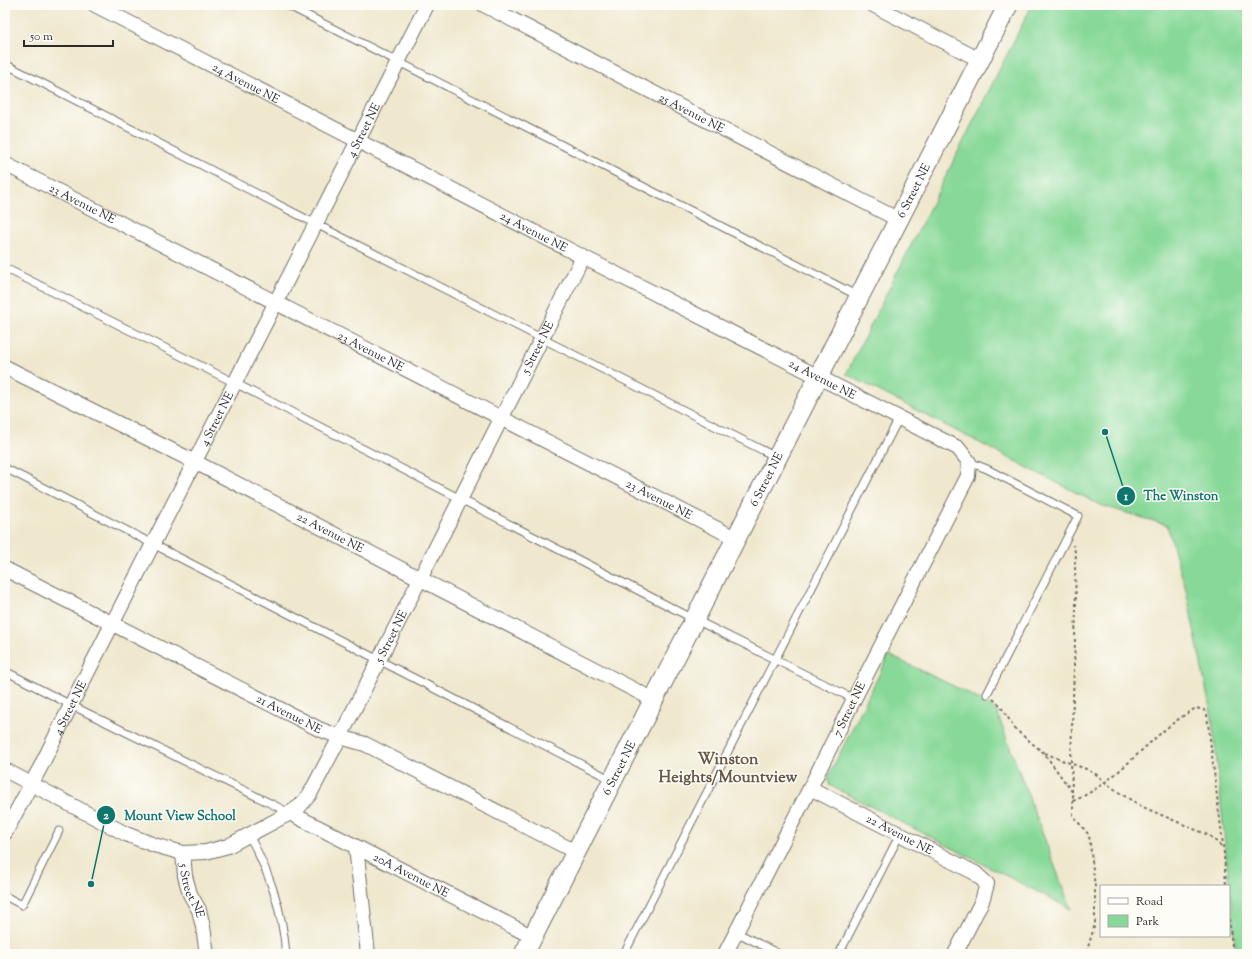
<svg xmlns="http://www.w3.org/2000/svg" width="1252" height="959" font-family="'Sorts Mill Goudy',serif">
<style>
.green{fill:#88d999;stroke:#5a8262}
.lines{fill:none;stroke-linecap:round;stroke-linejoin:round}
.lane-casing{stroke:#706d64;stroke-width:9}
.street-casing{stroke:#706d64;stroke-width:16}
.secondary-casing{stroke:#706d64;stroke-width:21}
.path{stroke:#706d64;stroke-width:2;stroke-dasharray:3 3;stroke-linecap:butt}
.lane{stroke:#fff;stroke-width:7}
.street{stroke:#fff;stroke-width:14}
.secondary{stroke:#fff;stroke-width:19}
.labels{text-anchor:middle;stroke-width:3;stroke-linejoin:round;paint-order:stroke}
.street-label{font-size:12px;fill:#2b2b2b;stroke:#fdfcf7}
.district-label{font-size:16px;font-weight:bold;fill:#685646;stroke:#fdfcf7}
.leader{fill:none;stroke:#0f766e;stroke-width:1.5}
.callout-dot{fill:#0f766e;stroke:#fdfcf7;stroke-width:1.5}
.mark-label{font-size:12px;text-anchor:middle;font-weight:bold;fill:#fff}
.callout-label{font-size:13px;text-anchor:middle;font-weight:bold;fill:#0f766e;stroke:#fdfcf7;stroke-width:3;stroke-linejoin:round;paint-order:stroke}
</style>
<rect width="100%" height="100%" fill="#fdfcf7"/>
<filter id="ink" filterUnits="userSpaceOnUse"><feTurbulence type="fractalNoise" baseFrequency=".025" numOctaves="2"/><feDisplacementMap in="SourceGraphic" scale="8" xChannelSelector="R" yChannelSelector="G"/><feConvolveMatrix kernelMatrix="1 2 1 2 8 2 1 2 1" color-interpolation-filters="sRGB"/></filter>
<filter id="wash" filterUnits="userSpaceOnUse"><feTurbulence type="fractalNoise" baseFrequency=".012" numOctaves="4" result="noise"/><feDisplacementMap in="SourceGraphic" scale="16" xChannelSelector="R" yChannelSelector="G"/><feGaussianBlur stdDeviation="0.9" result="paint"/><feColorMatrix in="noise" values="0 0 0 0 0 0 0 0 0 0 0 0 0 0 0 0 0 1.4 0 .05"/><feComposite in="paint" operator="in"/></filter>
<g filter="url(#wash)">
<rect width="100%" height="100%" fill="#efe8ce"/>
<g class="green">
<path d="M 1032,5 L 1247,5 L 1247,954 L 1236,954 L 1213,723 L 1186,590 L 1167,525 L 1100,505 L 846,374 Z"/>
<path d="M 889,655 L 968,693 L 996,710 L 1071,909 L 829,785 L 828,777 Z"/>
</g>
</g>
<g filter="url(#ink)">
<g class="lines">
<defs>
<g id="lane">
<path d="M 287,5 L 858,296"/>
<path d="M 5,64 L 316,224 L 776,457"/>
<path d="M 5,268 L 235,383 L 686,615 L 854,699"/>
<path d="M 969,462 L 987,469 L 1078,516 L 987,694"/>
<path d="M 5,468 L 612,780"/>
<path d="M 5,671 L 71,705 L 290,813"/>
<path d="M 249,835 C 270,875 282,908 286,954"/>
<path d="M 5,896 L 22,905 L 59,831"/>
<path d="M 736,932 L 779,954"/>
<path d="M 624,954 L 899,418"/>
<path d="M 839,954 L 900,834"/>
</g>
<g id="street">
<path id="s1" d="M 95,5 L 583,257 L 958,448 L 969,462 L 968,476 L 854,699 L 810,788 L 725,954"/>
<path id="s2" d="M 484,5 L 899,220"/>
<path d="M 873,5 L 980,60"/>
<path id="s3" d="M 5,164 C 249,288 493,414 737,539"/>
<path id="s4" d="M 5,367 L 195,462 L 654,700"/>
<path id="s5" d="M 5,569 L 319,729 L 340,737 L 365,744 L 576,852"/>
<path id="s6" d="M 5,770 L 126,834 L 154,845 L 183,853 L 206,852 L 228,846 L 290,813 L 300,806 L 310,794 L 340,737 L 583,257"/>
<path id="s7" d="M 810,788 L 975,873 L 987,884 L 982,901 L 955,954"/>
<path id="s8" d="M 290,813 L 533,937"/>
<path id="s9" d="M 5,833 L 22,801 L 40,768 L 71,705 L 427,5"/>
<path d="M 356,847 L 368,954"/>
<path id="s10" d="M 183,853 L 185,876 L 190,894 L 199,910 L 203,927 L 207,954"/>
</g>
<g id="secondary">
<path id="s11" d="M 524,954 L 1008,5"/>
</g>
</defs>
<use href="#lane" class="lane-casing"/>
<use href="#street" class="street-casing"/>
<use href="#secondary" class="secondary-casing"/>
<g class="path">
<path d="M 993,699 L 999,704 L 1016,730 L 1044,753 L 1073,793 L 1073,816 L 1089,835 L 1095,887 L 1095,924 L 1086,954"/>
<path d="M 1045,753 L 1059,759 L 1086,769 L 1099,776 L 1104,782 L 1126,797 L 1143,807 L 1210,836 L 1223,848"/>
<path d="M 1072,792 L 1071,758 L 1076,609 L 1075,564 L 1076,555 L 1073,545"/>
<path d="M 1073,801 C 1107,787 1133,757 1161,733 C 1171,724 1184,715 1196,708 L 1204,710 L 1207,715 L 1224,853 L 1226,886"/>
<path d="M 1229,919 L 1233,954"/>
</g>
<use href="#lane" class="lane"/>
<use href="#street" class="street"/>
<use href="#secondary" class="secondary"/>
</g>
</g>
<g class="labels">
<g class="street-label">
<text dy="4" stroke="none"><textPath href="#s1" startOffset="170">24 Avenue NE</textPath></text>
<text dy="4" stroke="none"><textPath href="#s2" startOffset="234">25 Avenue NE</textPath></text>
<text dy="4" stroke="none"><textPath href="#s9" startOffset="789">4 Street NE</textPath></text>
<text dy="4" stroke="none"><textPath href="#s11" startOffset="857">6 Street NE</textPath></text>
<text dy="4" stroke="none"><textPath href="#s3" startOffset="87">23 Avenue NE</textPath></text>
<text dy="4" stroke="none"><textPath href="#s1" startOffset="494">24 Avenue NE</textPath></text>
<text dy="4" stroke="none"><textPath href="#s6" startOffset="842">5 Street NE</textPath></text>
<text dy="4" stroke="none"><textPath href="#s3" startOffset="411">23 Avenue NE</textPath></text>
<text dy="4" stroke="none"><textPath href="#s1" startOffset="818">24 Avenue NE</textPath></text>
<text dy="4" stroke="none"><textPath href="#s9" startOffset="465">4 Street NE</textPath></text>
<text dy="4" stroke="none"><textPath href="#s11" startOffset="533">6 Street NE</textPath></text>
<text dy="4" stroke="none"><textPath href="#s3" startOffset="735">23 Avenue NE</textPath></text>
<text dy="4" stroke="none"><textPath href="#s4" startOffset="365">22 Avenue NE</textPath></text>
<text dy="4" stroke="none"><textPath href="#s6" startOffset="518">5 Street NE</textPath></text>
<text dy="4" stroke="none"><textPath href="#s9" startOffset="141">4 Street NE</textPath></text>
<text transform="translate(849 709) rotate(-64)" y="4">7 Street NE</text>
<text dy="4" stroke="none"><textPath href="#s5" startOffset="319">21 Avenue NE</textPath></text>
<text dy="4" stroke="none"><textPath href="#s11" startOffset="209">6 Street NE</textPath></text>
<text dy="4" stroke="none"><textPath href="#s7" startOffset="101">22 Avenue NE</textPath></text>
<text dy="4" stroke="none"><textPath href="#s8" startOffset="136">20A Avenue NE</textPath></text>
<text dy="4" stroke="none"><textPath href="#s10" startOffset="39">5 Street NE</textPath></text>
</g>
<g class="district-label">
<text x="728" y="764">Winston<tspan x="728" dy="18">Heights/Mountview</tspan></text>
</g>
</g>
<path class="leader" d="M1105 432L1126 496M91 884L106 815"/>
<g class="callout-dot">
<circle cx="1105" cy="432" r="4"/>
<circle cx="91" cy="884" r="4"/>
<circle cx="1126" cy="496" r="10"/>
<circle cx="106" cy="815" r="10"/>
</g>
<g class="mark-label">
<text x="1126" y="500">1</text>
<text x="106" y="819">2</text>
</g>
<g class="callout-label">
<text x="1181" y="500">The Winston</text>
<text x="180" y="820">Mount View School</text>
</g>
<rect width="1252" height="959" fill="none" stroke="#fdfcf7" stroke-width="20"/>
<rect x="1100" y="885" width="130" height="52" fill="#fdfcf7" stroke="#a9a8a5"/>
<rect x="1108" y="898" width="20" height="6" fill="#ffffff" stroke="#a9a8a5"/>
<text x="1136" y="905" font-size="12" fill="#2b2b2b">Road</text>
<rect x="1108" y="915" width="20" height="12" fill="#88d999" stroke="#a9a8a5"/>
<text x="1136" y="925" font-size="12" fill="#2b2b2b">Park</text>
<path d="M24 40v6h89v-6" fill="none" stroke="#2b2b2b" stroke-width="2"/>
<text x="30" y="40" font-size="12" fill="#2b2b2b" stroke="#fdfcf7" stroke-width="3" paint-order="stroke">50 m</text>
</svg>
